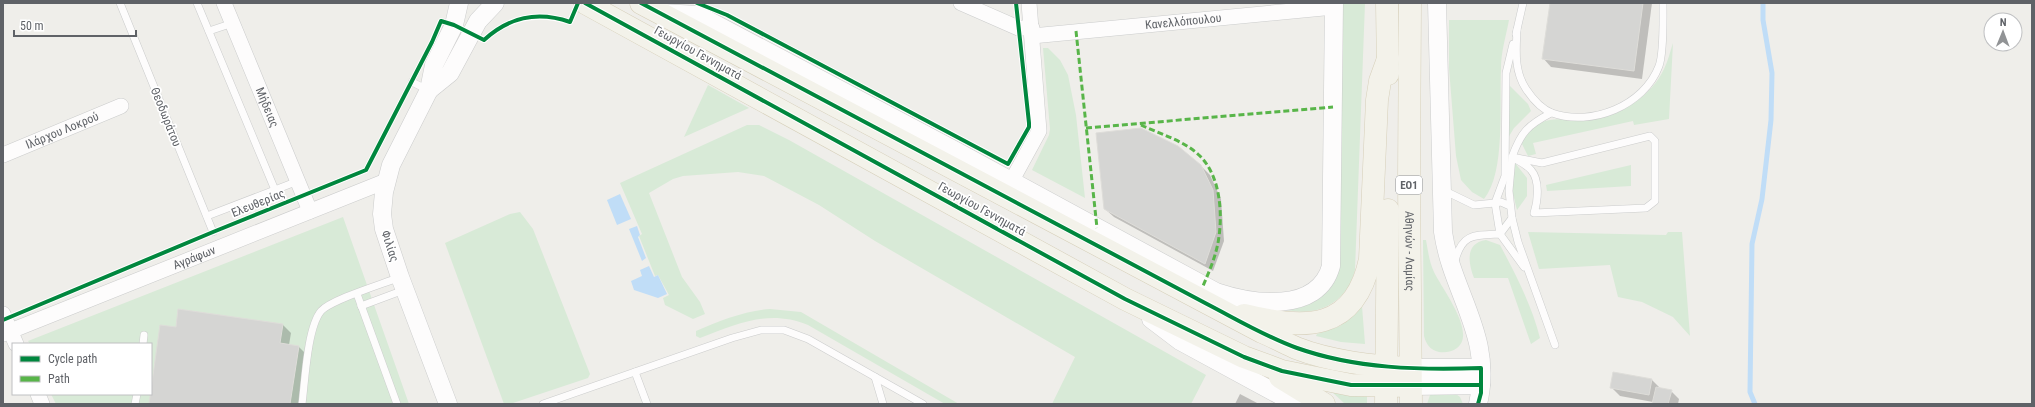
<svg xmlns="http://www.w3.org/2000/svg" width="2035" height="407" font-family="'Roboto Condensed',sans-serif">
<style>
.green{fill:#d8ead7}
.water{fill:#c0ddf7}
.shadow{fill:#0003}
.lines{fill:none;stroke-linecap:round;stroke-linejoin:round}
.stream{stroke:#c0ddf7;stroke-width:5}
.building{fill:#d5d5d3;stroke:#deddd9}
.service-casing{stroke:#cbcccc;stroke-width:8}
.minor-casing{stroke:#cbcccc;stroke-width:16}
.tertiary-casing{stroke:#cbcccc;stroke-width:19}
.primary-casing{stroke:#d6cfb9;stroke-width:23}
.service{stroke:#fdfcfc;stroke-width:7}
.minor{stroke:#fdfcfc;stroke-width:15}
.tertiary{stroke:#fdfcfc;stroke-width:18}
.primary{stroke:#f3f2ea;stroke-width:22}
.quiet{stroke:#58b549;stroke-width:3;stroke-dasharray:6 3;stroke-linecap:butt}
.cycleway-casing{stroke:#fff;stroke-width:6}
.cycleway{stroke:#00873e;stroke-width:4}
.labels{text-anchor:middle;stroke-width:3.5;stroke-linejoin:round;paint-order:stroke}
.shield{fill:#fff;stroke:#8f9195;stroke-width:1}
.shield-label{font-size:11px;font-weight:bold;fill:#5f6267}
.street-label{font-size:12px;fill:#5f6267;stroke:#fff}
</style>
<rect width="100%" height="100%" fill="#efeeea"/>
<g class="green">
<path d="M 1342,3 L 1365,3 L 1355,270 C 1347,304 1315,318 1283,309 C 1314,299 1338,296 1340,258 Z"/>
<path d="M 1449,20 L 1509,20 C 1506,36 1501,52 1501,68 C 1499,104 1506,172 1484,199 L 1472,192 L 1461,180 L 1456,156 L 1449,68 Z"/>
<path d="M 1673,43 L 1669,119 L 1634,125 L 1633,121 L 1533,143 L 1536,154 L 1528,156 L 1520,140 C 1524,136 1528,131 1532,127 C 1549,114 1575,122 1595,119 C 1622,115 1652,95 1664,69 C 1668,61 1670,52 1673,43 Z"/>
<path d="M 1043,48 L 1048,48 L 1060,60 L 1068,75 L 1076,115 L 1085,198 L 1032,170 L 1049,135 L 1050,129 Z"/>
<path d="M 708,85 L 749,108 L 684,137 Z"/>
<path d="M 1509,85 L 1528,104 L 1531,111 L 1514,128 L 1508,138 Z"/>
<path d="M 747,125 L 759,125 L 789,140 L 1206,375 L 1191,404 L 1052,404 L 1075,357 L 875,241 L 819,205 L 764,176 L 738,172 L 683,176 L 673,179 L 649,193 L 682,277 L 700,302 L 705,314 L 693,319 L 665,305 L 663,298 L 669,295 L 658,275 L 655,276 L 639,236 L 642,234 L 620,183 Z"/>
<path d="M 1515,163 L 1527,178 L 1527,196 L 1517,210 L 1512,190 Z"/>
<path d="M 1631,165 L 1631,186 L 1547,191 L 1546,185 Z"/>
<path d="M 520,212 L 533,229 L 590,374 L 588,378 L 510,404 L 504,404 L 445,243 L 510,214 Z"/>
<path d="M 343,217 L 409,404 L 56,404 L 51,394 L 151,394 L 151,344 L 30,344 L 28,341 Z"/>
<path d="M 1528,232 L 1666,235 L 1668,232 L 1682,232 L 1690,336 L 1673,317 L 1642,302 L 1618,297 L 1610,265 L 1539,269 Z"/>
<path d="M 1423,240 L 1426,240 C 1428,251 1429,261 1434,272 C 1442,289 1477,333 1457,348 C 1452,352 1445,353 1439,352 C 1430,350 1426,344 1424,336 Z"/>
<path d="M 1486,240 L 1500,245 C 1516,275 1532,306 1540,338 L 1531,344 L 1508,278 L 1474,278 C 1468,263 1465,243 1486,240 Z"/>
<path d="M 1362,306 L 1365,344 L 1341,342 L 1316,336 L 1317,334 L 1340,326 Z"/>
<path d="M 770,309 L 801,312 L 959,404 L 945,404 L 808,325 C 768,309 738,324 700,338 L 696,336 L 696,331 C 720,321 744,311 770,309 Z"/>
<path d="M 1329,389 L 1367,395 L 1367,404 L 1345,404 Z"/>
<path d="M 1453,392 L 1460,397 L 1463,404 L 1427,404 L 1430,395 Z"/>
</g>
<g class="water">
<path d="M 620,194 L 631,219 L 617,225 L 607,200 Z"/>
<path d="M 637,226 L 640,235 L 638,237 L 646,258 L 642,261 L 629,229 Z"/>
<path d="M 649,266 L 654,277 L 658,275 L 667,294 L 658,298 L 634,290 L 631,281 L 642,276 L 640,270 Z"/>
</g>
<g class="shadow">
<path d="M 1551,3 L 1652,3 L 1642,79 L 1551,67 L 1543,58 Z"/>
<path d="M 1201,166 L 1210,175 L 1221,199 L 1224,241 L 1213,271 L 1114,217 L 1105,209 Z"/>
<path d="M 283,325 L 291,333 L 289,345 L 299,347 L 307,355 L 300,404 L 150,404 L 176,328 Z"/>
<path d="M 1652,380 L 1660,388 L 1671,391 L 1679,399 L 1678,404 L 1653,404 L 1653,402 L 1620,396 L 1612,388 Z"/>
<path d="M 1240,394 L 1259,404 L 1235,404 Z"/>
</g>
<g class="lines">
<path class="stream" d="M 1755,404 L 1750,392 L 1752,244 L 1762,199 L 1771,120 L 1772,73 L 1763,20 L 1763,3"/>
</g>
<g class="building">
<path d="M 1550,3 L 1643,3 L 1634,71 L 1542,59 Z"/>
<path d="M 1141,128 L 1178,146 L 1201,165 L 1213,190 L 1216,232 L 1205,264 L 1104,209 L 1096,133 Z"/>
<path d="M 178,309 L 283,324 L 280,343 L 299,346 L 290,404 L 149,404 L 160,325 L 176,327 Z"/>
<path d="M 1613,372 L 1652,379 L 1649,395 L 1610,388 Z"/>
<path d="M 1656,387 L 1672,390 L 1668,404 L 1652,404 Z"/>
</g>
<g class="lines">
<defs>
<g id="service">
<path d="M 120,3 L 213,232"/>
<path d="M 197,3 L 275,190"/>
<path d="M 1517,30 C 1516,50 1514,71 1526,89 C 1532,98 1541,109 1552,113 C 1591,127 1644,106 1659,66 C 1664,52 1663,19 1663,3"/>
<path d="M 209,31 L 233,23"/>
<path d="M 1516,34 L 1523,3"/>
<path d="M 412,82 L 428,90"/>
<path d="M 1443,190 L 1474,205 L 1495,203 L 1505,176 L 1506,73 L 1513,44"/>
<path d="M 1510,206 L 1501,202 L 1495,203 L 1500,234 L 1512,218 L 1509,191 L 1512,157 C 1518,161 1526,164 1531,170 C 1540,180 1538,201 1534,213 L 1646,208 L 1655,201 L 1655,141 L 1650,136 L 1542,163 L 1512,157 C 1521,132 1528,125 1551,113"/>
<path d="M 207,216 L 298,181"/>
<path d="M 1512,218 L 1518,242 L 1555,345"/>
<path d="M 1455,261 C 1462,233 1475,235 1500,234 L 1524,267"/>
<path d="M 357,294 L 397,404"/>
<path d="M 361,306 L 404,290"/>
<path d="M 143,344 L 144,335"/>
<path d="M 635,372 L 647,404"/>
<path d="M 875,377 L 883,404"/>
<path d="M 135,404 L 137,394"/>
<path d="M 302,404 C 305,382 307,328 321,311 C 332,299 383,284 400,277"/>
<path d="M 543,404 L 732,338 L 761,330 L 784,330 L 808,339 L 923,404"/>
</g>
<g id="minor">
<path id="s1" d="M 224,3 L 310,211"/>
<path d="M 961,3 L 1018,28 L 1032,28"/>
<path id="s2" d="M 1032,36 L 1334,7"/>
<path id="s3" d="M 3,155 L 121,106"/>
<path d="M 1011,182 L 1039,131 L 1029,3"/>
<path d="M 3,314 L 16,344"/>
<path id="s4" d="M 3,334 L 386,181"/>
<path d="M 38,394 L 42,404"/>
</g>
<g id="tertiary">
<path d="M 1437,3 L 1443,232 C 1452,294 1494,336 1478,404"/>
<path d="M 662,13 L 698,15 L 954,150 L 1216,292 C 1252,304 1318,314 1331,266 L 1334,3"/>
<path d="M 429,90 L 450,73 L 478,21 L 495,3"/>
<path d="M 1151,319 L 1180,341 L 1296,404"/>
<path d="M 1411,368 L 1481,368"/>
<path d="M 1411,386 L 1481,385"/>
<path d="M 448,404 L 400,277 L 384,229 L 382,214 L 384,192 L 391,165 L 429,90 L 434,65 L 454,25 L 459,3"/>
</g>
<g id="primary">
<path d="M 585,3 L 1125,299 L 1244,357 L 1282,371 L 1351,385 L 1411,386"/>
<path d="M 641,3 L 1262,332 C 1274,337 1285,343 1296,348 C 1332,362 1373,366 1411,368"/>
<path d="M 1387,3 L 1388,74"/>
<path id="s5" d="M 1410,3 L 1409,182 L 1411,404"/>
<path d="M 1244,315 C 1305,330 1355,332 1370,259 L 1377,100 L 1380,81 L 1388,59"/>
<path d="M 1280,377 L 1324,404"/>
<path d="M 1386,404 L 1388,210"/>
</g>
</defs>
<use href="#service" class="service-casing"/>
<use href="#minor" class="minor-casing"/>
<use href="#tertiary" class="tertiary-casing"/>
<use href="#primary" class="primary-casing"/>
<use href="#service" class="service"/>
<use href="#minor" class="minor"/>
<use href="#tertiary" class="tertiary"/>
<use href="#primary" class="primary"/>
<g class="quiet">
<path d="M 1076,31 L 1097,228"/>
<path d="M 1141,125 C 1160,134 1185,141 1200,156 C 1221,177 1223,215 1218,243 C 1215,258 1209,272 1203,286"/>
<path d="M 1086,128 L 1333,107"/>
</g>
<defs>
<g id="cycleway">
<path d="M 585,3 L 1125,299 L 1244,357 L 1282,371 L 1351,385 L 1481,385"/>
<path d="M 641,3 L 1207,304 C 1236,319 1266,337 1297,348 C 1356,369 1420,370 1481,368 L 1481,393 L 1478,404"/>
<path d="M 697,3 L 727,15 L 1008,164 L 1029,127 L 1029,123 L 1016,3"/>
<path d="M 3,320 L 213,232 L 366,170 L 432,42 L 441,21 L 454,25 L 484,40 C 509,17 538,11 570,22 L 578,3"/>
</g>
</defs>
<use href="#cycleway" class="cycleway-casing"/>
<use href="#cycleway" class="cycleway"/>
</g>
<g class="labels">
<rect class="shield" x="1396" y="176" width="26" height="18" rx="3"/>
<g class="shield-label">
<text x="1409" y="189">ΕΟ1</text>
</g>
<g class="street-label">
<text dy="4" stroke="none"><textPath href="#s2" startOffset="152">Κανελλόπουλου</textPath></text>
<text transform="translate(698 53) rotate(29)" y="4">Γεωργίου Γεννηματά</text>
<text dy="4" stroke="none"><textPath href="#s1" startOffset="113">Μήδειας</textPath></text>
<text transform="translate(166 117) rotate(68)" y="4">Θεοδωράτου</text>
<text dy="4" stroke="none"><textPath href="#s3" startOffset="64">Ιλάρχου Λοκρού</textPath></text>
<text transform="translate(258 203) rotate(-22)" y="4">Ελευθερίας</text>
<text transform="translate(982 209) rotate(29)" y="4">Γεωργίου Γεννηματά</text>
<text transform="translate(390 246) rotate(72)" y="4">Φιλίας</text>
<text dy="4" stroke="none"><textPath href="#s5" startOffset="248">Αθηνών - Λαμίας</textPath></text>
<text dy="4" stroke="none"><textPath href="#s4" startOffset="206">Αγράφων</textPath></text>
</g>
</g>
<rect width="2035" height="407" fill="none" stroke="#5f6267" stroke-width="8"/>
<rect x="12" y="343" width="140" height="52" fill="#ffffff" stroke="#bfc0c2"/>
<rect x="20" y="356" width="20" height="6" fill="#00873e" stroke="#bfc0c2"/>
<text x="48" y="363" font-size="12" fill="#5f6267">Cycle path</text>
<rect x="20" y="376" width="20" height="6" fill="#58b549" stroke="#bfc0c2"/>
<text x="48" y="383" font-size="12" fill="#5f6267">Path</text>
<g transform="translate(2003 32) rotate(1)"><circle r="19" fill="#ffffff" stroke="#bfc0c2"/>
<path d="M0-3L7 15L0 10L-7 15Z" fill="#919395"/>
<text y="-6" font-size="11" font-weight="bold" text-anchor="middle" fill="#5f6267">N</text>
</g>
<path d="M14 30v6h122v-6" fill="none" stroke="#5f6267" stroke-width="2"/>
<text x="20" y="30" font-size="12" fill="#5f6267" stroke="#ffffff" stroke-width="3" paint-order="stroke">50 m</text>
</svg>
